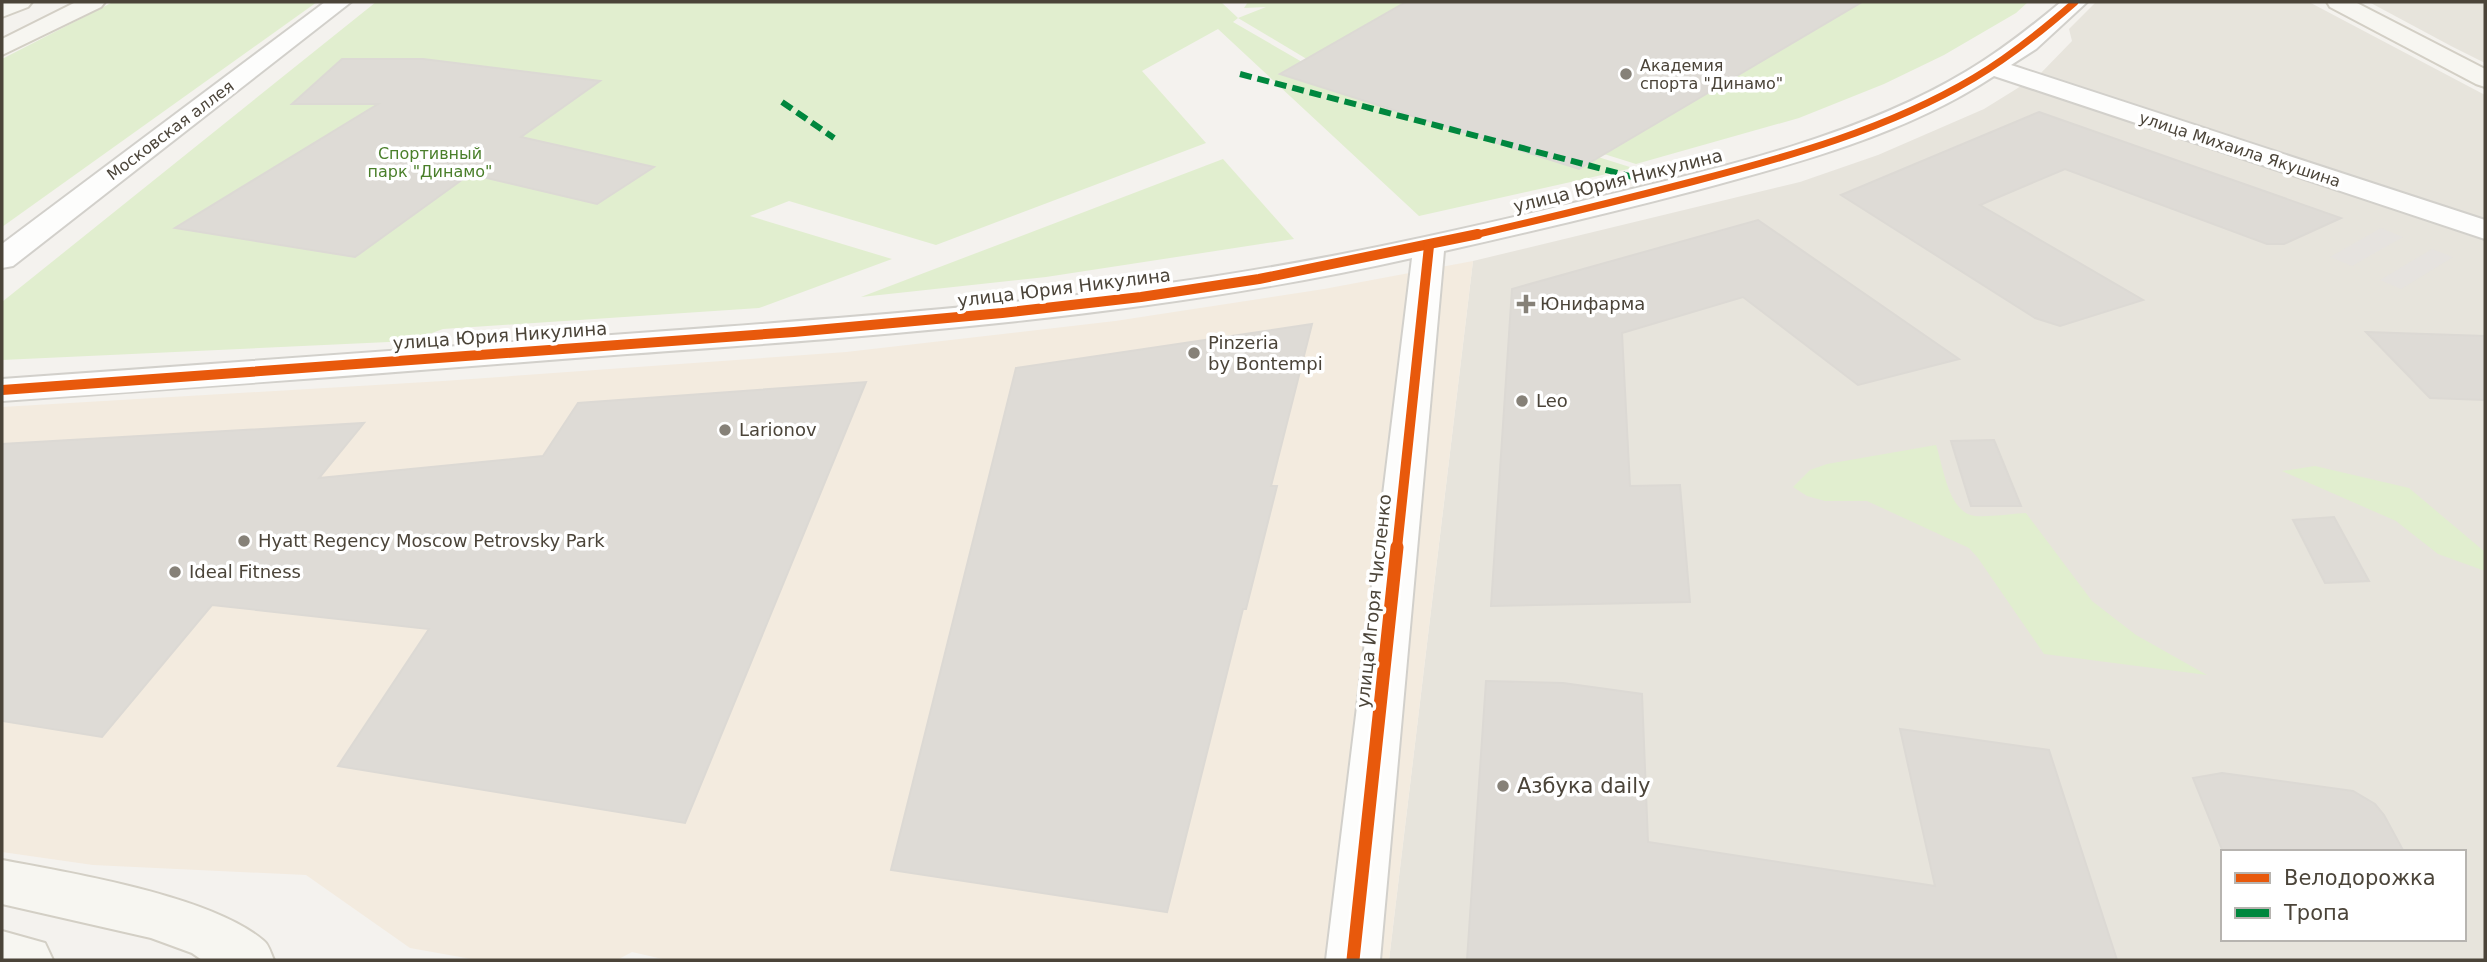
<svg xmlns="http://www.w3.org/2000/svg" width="2487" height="962" font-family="'DejaVu Sans',sans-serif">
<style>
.residential{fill:#e7e4dc;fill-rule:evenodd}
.commercial{fill:#f3ebdf}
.green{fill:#e1eecf}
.parking{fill:#e6e3df}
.building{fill:#dedbd6;stroke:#dcd9d4;stroke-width:2}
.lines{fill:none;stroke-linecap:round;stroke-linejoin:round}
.street-casing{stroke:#d2d0cb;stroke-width:4}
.secondary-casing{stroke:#d3cfc5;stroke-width:4}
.street{fill:#fdfdfc;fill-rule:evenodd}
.secondary{fill:#f7f6f1;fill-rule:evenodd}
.quiet{stroke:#00873e;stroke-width:6;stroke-dasharray:12 6;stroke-linecap:butt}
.cycleway-far2-casing{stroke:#fff;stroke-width:10}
.cycleway-far1-casing{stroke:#fff;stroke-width:14}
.cycleway-casing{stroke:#fff;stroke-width:18}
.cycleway-far2{stroke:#e8590c;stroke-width:7}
.cycleway-far1{stroke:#e8590c;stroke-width:10}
.cycleway{stroke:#e8590c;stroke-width:13}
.poi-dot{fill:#868178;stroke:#fff;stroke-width:2.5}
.labels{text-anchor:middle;stroke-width:7;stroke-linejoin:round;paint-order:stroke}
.far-poi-label{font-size:16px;fill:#4b4439;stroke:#fff;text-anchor:start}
.far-street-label{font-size:16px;fill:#4b4439;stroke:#fff}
.far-park-label{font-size:16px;fill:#4a7f2a;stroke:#fff}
.street-label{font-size:18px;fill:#4b4439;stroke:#fff}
.poi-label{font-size:18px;fill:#4b4439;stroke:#fff;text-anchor:start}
.near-poi-label{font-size:21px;fill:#4b4439;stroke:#fff;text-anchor:start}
</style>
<rect width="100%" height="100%" fill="#f4f2ee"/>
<g class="residential">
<path d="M 2096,2 L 2309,2 L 2485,95 L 2485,960 L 1389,960 L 1473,261 L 1800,182 L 1878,155 L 1984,109 L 2039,75 L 2072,41 L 2069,29 ZM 2223,852 L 2464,852 L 2464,939 L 2223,939 Z"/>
<path d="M 2369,2 L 2485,2 L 2485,63 L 2451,46 Z"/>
</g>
<path class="commercial" d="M 1473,261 L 1389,960 L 667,960 L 632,952 L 617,960 L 477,960 L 410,948 L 306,875 L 93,865 L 2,852 L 2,407 L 443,381 L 846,352 L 1115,321 L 1324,289 Z"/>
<g class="green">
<path d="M 113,2 L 317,2 L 2,227 L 2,59 Z"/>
<path d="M 376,2 L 1221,2 L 1238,18 L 1266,7 L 1244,8 L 1248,2 L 2028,2 L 2016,13 L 1944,55 L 1884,84 L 1799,118 L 1636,164 L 1315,64 L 1238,18 L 1233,22 L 1309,66 L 1633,168 L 1419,216 L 1218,29 L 1142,71 L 1206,143 L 936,245 L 789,201 L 750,216 L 892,259 L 759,308 L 443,329 L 410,341 L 2,360 L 2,302 Z"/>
<path d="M 1223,159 L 1294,239 L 1046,277 L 861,297 Z"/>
<path d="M 1936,445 C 1943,465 1948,513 1975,516 C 1991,517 2009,514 2026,513 L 2092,601 L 2136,635 L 2207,675 L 2044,654 L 1978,558 L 1969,548 L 1867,501 L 1825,501 L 1807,496 L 1793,487 L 1810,470 L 1827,464 Z"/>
<path d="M 2315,466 L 2409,488 L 2485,552 L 2485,571 L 2438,554 L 2396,521 L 2282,471 Z"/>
</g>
<g class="parking">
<path d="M 2381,228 L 2403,237 L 2352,266 L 2330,257 Z"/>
<path d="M 2432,249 L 2453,257 L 2401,289 L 2380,280 Z"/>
</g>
<g class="building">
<path d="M 1406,2 L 1862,2 L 1579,169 L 1280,74 Z"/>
<path d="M 342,59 L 423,59 L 600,81 L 521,137 L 654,167 L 597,204 L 470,174 L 355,257 L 175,228 L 378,104 L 292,104 Z"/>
<path d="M 2039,112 L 2170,158 L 2341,218 L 2284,244 L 2267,244 L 2065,169 L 1980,205 L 2143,300 L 2060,326 L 2035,318 L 1841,195 Z"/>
<path d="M 1758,220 L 1959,359 L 1858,385 L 1743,297 L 1622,333 L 1630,486 L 1680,485 L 1690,602 L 1491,606 L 1512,289 Z"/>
<path d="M 1312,324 L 1271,486 L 1277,486 L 1246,609 L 1243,609 L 1167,912 L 891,870 L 1016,368 Z"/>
<path d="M 2366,332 L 2485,336 L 2485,400 L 2430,398 Z"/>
<path d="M 866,382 L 685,823 L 338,766 L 429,629 L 212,605 L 102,737 L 2,721 L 2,444 L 364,423 L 319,478 L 543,456 L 578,403 Z"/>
<path d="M 1994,440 L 2021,506 L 1971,506 L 1951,441 Z"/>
<path d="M 2334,517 L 2369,581 L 2325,583 L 2293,520 Z"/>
<path d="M 1486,681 L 1563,683 L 1642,694 L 1648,842 L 1935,886 L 1900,729 L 2049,750 L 2117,960 L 1467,960 Z"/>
<path d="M 2222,773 L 2353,791 L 2375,804 L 2384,815 L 2404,852 L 2223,852 L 2193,778 Z"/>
</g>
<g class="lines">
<defs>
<g id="street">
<path d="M 325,2 L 351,2 L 13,266 L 2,268 L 2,244 Z"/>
<path d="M 2061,2 L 2087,2 L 2036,49 L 2011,65 L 2485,220 L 2485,239 L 1994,76 C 1906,134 1798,163 1697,190 C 1613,212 1529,232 1444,251 L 1380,960 L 1326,960 L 1412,258 C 1154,316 891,335 627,354 C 419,370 210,387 2,401 L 2,379 C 214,364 427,348 639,333 C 830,319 1021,306 1211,277 C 1330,259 1448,233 1565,205 C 1698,173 1849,142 1967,71 C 2001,51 2031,27 2061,2 Z"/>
</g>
<g id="secondary">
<path d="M 2,2 L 32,2 L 28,7 L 2,17 Z"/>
<path d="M 76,2 L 105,2 L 101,7 L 2,55 L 2,39 Z"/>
<path d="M 2327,2 L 2355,2 L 2485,69 L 2485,87 L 2476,84 L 2330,7 Z"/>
<path d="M 2,860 C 71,873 212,896 264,941 C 269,945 271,954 274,960 L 202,960 L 192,953 L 151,938 L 2,904 Z"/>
<path d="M 2,931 L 45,943 L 53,960 L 2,960 Z"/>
</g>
</defs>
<use href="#street" class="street-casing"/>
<use href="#secondary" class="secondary-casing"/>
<use href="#street" class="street"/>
<use href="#secondary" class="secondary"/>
<g class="quiet">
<path d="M 1240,74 L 1633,177"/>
<path d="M 782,102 L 834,138"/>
</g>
<defs>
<path id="cycleway-far2" d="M 1470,236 C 1544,219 1618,201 1691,182 C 1788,157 1888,129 1974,78 C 2011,56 2043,30 2075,2"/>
<g id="cycleway-far1">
<path d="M 2,390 L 794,332 L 1002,313 L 1141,297 L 1259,279 L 1478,234"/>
<path d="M 1397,548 L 1429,246"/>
</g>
<path id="cycleway" d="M 1353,960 L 1397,547"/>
</defs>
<use href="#cycleway-far2" class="cycleway-far2-casing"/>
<use href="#cycleway-far1" class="cycleway-far1-casing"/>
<use href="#cycleway" class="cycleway-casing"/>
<use href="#cycleway-far2" class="cycleway-far2"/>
<use href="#cycleway-far1" class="cycleway-far1"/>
<use href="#cycleway" class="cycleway"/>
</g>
<g class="poi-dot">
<circle cx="1626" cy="74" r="7"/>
<path d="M1522.5 293.5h7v7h7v7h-7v7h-7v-7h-7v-7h7z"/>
<circle cx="1194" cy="353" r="7"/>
<circle cx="1522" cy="401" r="7"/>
<circle cx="725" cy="430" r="7"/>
<circle cx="244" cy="541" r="7"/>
<circle cx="175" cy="572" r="7"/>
<circle cx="1503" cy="786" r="7"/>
</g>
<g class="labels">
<g class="far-poi-label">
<text x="1640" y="71">Академия<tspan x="1640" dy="18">спорта "Динамо"</tspan></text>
</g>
<g class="far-street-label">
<text transform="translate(170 130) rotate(-37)" y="6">Московская аллея</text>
<text transform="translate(2240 149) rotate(18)" y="6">улица Михаила Якушина</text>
</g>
<g class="far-park-label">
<text x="430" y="159">Спортивный<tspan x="430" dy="18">парк "Динамо"</tspan></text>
</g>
<g class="street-label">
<text transform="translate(1618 181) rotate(-14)" y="6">улица Юрия Никулина</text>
<text transform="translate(1064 288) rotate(-7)" y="6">улица Юрия Никулина</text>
<text transform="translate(500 336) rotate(-4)" y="6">улица Юрия Никулина</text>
<text transform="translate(1374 601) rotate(-84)" y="6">улица Игоря Численко</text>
</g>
<g class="poi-label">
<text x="1540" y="310">Юнифарма</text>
<text x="1208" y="349">Pinzeria<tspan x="1208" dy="21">by Bontempi</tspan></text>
<text x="1536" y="407">Leo</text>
<text x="739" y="436">Larionov</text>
<text x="258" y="547">Hyatt Regency Moscow Petrovsky Park</text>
<text x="189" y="578">Ideal Fitness</text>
</g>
<g class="near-poi-label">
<text x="1517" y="793">Азбука daily</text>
</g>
</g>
<rect width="2487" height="962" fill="none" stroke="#4b4439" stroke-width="7"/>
<rect x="2221" y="850" width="245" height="91" fill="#ffffff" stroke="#b7b4b0" stroke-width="2"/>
<rect x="2235" y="873" width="35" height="10" fill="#e8590c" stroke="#b7b4b0" stroke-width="2"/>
<text x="2284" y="885" font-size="21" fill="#4b4439">Велодорожка</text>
<rect x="2235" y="908" width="35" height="10" fill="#00873e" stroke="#b7b4b0" stroke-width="2"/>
<text x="2284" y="920" font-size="21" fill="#4b4439">Тропа</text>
</svg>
